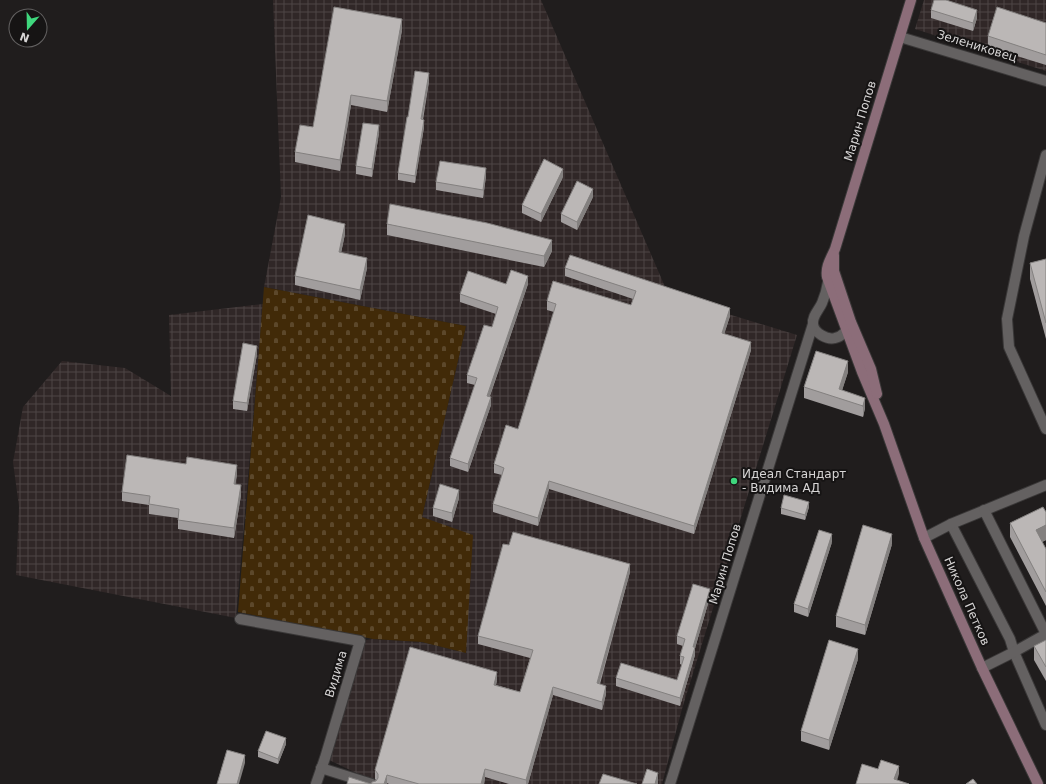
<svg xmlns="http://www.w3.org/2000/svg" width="1046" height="784" font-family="'DejaVu Sans',sans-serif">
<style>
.industrial{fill:url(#industrial-grid)}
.cemetery{fill:url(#cemetery-stones)}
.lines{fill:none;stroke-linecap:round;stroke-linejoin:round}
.minor-casing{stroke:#3a3838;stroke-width:12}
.secondary-casing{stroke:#3a3838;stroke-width:12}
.minor{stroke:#646161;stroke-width:10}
.secondary{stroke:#8c6d79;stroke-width:10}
.wall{fill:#a19d9d}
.shaded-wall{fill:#83807f}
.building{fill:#bbb7b6;stroke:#83807f}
.poi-dot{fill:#3fd77d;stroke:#161414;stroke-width:1.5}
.labels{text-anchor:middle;stroke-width:4;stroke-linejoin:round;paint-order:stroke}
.street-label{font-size:12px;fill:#d7d5d5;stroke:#161414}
.poi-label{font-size:12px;fill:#d7d5d5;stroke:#161414;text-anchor:start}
</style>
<defs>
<pattern id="industrial-grid" width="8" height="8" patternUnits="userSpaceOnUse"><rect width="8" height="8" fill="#302727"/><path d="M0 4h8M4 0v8" fill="none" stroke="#4d4545"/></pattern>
<pattern id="cemetery-stones" width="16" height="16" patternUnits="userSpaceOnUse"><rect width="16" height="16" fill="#412a08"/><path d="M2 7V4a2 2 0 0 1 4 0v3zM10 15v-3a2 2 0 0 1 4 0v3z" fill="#5c482b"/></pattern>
</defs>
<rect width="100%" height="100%" fill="#201d1d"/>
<g class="industrial">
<path d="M 273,0 L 541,0 L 669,296 L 797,335 L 682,709 L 662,784 L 382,784 L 375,782 L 325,758 L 360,641 L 373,639 L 422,642 L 466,653 L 422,517 L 466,326 L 264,287 L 281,197 Z"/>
<path d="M 924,0 L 1046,0 L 1046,71 L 915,29 Z"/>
<path d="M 263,304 L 236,618 L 16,575 L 19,507 L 13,462 L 23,407 L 62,361 L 125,368 L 171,396 L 169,315 Z"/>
</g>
<path class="cemetery" d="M 264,287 L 466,326 L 422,517 L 473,535 L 466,653 L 422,642 L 373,639 L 238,612 Z"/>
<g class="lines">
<defs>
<g id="minor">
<path d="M 900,37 L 1046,81"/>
<path d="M 1046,155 L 1024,236 L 1007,319 L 1009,347 L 1046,429"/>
<path d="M 828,282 C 827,289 825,296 822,303 C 819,310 812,316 813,324 C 814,333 827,340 835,338 C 842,337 848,329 851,323"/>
<path d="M 951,524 L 1010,639 L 1014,652 L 1046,725"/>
<path d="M 924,538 L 951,524 L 1046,485"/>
<path d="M 240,619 L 360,641 L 325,758 L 316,784"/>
<path d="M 982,668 L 1014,652 L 1046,634 L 984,510"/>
<path d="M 321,768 L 372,784"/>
<path d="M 670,784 L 813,324"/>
</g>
<g id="secondary">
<path d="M 911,0 L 835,249 C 831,258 825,267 827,277 L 862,372 L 884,424 L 924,538 L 982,668 L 1038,784"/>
<path d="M 834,255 L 834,271 L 851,322 L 871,369 L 877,394"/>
</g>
</defs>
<use href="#minor" class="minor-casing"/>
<use href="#secondary" class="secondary-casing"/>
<use href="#minor" class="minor"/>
<use href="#secondary" class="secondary"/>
</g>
<g class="wall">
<path d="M 931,10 L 977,18 L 973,31 L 931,18 Z"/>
<path d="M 1046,23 L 1046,65 L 988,47 L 988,36 Z"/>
<path d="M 402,30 L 387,112 L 351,105 L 340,171 L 295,162 L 295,152 L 313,127 Z"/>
<path d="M 429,81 L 423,120 L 424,127 L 415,183 L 398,180 L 398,173 L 408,117 Z"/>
<path d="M 379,133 L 372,177 L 356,174 L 356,166 Z"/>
<path d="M 486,176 L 483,198 L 436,190 L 436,182 Z"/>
<path d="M 563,177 L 541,222 L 522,213 L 522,205 Z"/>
<path d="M 593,197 L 577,230 L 561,222 L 561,214 Z"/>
<path d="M 387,224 L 552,251 L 544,267 L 387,235 Z"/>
<path d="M 345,234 L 341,253 L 367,268 L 360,300 L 295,285 L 295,276 Z"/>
<path d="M 1046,259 L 1046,339 L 1030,279 L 1030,263 Z"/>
<path d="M 565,268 L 730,316 L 724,334 L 751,350 L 694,534 L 549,489 L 538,526 L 493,512 L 493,504 L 502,475 L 494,473 L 494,464 L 518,429 L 554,312 L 547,310 L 547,301 L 631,305 L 633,299 L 565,276 Z"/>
<path d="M 506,284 L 528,284 L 490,396 L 491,405 L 468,472 L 450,466 L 450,458 L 475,385 L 467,383 L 467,375 L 492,327 L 496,314 L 460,302 L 460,294 Z"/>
<path d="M 257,354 L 247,411 L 233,409 L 233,401 Z"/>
<path d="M 848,372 L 842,390 L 865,408 L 863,417 L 804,398 L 804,387 Z"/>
<path d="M 237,474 L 235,485 L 241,495 L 234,538 L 178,529 L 178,518 L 149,514 L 149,505 L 122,501 L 122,492 Z"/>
<path d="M 459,498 L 452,522 L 433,516 L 433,508 Z"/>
<path d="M 809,507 L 805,520 L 781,514 L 781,508 Z"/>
<path d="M 1010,523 L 1046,540 L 1042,542 L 1046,549 L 1046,606 L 1010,537 Z"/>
<path d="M 832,542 L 808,617 L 794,612 L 794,604 Z"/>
<path d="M 892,544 L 865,635 L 836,627 L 836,616 Z"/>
<path d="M 630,572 L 600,684 L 606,694 L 602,710 L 553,695 L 528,784 L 509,784 L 485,777 L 484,784 L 389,784 L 387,783 L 387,784 L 347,784 L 371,784 L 376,780 L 375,779 L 375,770 L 497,680 L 496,685 L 520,692 L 530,658 L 478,644 L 478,636 Z"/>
<path d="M 710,597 L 695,648 L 695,655 L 680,706 L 616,686 L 616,678 L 677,680 L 682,665 L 680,664 L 680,656 L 683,646 L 677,644 L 677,636 Z"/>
<path d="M 1046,640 L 1046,681 L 1034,660 L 1034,646 Z"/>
<path d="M 858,659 L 829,750 L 801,741 L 801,731 Z"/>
<path d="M 286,744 L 278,764 L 258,757 L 258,751 Z"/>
</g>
<g class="shaded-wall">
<path d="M 977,10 L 977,18 L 973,31 L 973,23 Z"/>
<path d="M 402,19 L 402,30 L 387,112 L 387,101 Z"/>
<path d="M 429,73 L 429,81 L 421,127 L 421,119 Z"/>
<path d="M 351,95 L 351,105 L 340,171 L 340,160 Z"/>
<path d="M 424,120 L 424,127 L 415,183 L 415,176 Z"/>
<path d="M 379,125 L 379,133 L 372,177 L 372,169 Z"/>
<path d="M 486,168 L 486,176 L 483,198 L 483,190 Z"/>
<path d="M 563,169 L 563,177 L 541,222 L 541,214 Z"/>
<path d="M 593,189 L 593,197 L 577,230 L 577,222 Z"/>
<path d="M 345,224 L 345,234 L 339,262 L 339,252 Z"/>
<path d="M 552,240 L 552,251 L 544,267 L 544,256 Z"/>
<path d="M 367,258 L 367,268 L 360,300 L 360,290 Z"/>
<path d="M 528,276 L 528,284 L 487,404 L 487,396 Z"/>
<path d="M 730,308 L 730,316 L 722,341 L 722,333 Z"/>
<path d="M 751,342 L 751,350 L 694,534 L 694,526 Z"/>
<path d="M 257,346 L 257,354 L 247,411 L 247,403 Z"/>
<path d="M 848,361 L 848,372 L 839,400 L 839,389 Z"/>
<path d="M 491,397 L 491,405 L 468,472 L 468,464 Z"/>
<path d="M 865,398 L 865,408 L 863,417 L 863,406 Z"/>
<path d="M 237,465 L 237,474 L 234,494 L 234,484 Z"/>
<path d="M 549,481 L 549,489 L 538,526 L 538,518 Z"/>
<path d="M 241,485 L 241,495 L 234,538 L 234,528 Z"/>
<path d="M 459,490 L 459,498 L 452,522 L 452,513 Z"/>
<path d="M 809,502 L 809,507 L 805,520 L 805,515 Z"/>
<path d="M 1046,525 L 1046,540 L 1036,545 L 1036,530 Z"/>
<path d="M 832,534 L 832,542 L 808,617 L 808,609 Z"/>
<path d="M 892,534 L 892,544 L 865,635 L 865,625 Z"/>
<path d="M 630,564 L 630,572 L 597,692 L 597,683 Z"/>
<path d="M 710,589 L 710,597 L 695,648 L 695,655 L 680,706 L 680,698 L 693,647 Z"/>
<path d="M 858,649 L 858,659 L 829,750 L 829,740 Z"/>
<path d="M 497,672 L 497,680 L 494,693 L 494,685 Z"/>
<path d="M 606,686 L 606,694 L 602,710 L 602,702 Z"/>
<path d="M 553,687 L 553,695 L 528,784 L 526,784 L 526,780 Z"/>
<path d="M 286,738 L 286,744 L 278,764 L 278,759 Z"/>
<path d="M 245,755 L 245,763 L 239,784 L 237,784 Z"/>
<path d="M 899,766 L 899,774 L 896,784 L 894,779 Z"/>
<path d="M 485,769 L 485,777 L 484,784 L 481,784 Z"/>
<path d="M 658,773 L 658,784 L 655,784 Z"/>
<path d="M 387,775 L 387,784 L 384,784 Z"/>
</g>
<g class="building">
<path d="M 934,0 L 946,0 L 977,10 L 973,23 L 931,10 Z"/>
<path d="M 334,7 L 402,19 L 387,101 L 351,95 L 340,160 L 295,152 L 300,125 L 313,127 Z"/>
<path d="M 997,7 L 1046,23 L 1046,55 L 988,36 Z"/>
<path d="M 415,71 L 429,73 L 421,119 L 424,120 L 415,176 L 398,173 L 407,117 L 408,117 Z"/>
<path d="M 363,123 L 379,125 L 372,169 L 356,166 Z"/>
<path d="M 544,159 L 563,169 L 541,214 L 522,205 Z"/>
<path d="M 440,161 L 486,168 L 483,190 L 436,182 Z"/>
<path d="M 577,181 L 593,189 L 577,222 L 561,214 Z"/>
<path d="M 390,204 L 487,223 L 552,240 L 544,256 L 387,224 Z"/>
<path d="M 308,215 L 345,224 L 339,252 L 367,258 L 360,290 L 295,276 Z"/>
<path d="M 570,255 L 730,308 L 722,333 L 751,342 L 694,526 L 549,481 L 538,518 L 493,504 L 504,468 L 494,464 L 506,425 L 518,429 L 556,304 L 547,301 L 553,281 L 631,305 L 636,291 L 565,268 Z"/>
<path d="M 1046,259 L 1046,323 L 1030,263 Z"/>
<path d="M 511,270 L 528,276 L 487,396 L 491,397 L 468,464 L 450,458 L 477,378 L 467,375 L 484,325 L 492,327 L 498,307 L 460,294 L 468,271 L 506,284 Z"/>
<path d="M 243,343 L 257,346 L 247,403 L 233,401 Z"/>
<path d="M 816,351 L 848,361 L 839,389 L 865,398 L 863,406 L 804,387 Z"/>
<path d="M 127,455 L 186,464 L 187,457 L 237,465 L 234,484 L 241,485 L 234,528 L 178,520 L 179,509 L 149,504 L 150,496 L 122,492 Z"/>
<path d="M 440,484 L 459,490 L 452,513 L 433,508 Z"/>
<path d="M 784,495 L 809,502 L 805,515 L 781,508 Z"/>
<path d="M 1043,507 L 1046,512 L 1046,525 L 1036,530 L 1046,549 L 1046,592 L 1010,523 Z"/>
<path d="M 863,525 L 892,534 L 865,625 L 836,616 Z"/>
<path d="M 819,530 L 832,534 L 808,609 L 794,604 Z"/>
<path d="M 513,532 L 630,564 L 597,683 L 606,686 L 602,702 L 553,687 L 526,780 L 485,769 L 481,784 L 419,784 L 387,775 L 384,784 L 347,784 L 349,777 L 371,784 L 372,782 L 376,781 L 378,778 L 378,774 L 375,770 L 410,647 L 497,672 L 494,685 L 520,692 L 533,650 L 478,636 L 503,544 L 509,545 Z"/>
<path d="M 693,584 L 710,589 L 693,647 L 695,647 L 680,698 L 616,678 L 621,663 L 677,680 L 684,657 L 680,656 L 685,639 L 677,636 Z"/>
<path d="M 829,640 L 858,649 L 829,740 L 801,731 Z"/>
<path d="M 1046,640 L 1046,667 L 1034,646 Z"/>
<path d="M 266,731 L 286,738 L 278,759 L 258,751 Z"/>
<path d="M 227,750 L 245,755 L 237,784 L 217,784 Z"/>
<path d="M 881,760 L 899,766 L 894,779 L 909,784 L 856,784 L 862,764 L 878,769 Z"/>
<path d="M 647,769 L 658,773 L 655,784 L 642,784 Z"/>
<path d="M 603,774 L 637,784 L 599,784 Z"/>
<path d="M 973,779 L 977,784 L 966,784 Z"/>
</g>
<circle class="poi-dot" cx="734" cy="481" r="4"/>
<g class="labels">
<g class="street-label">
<text transform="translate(977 46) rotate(17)" y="4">Зелениковец</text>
<text transform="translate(860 121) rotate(-73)" y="4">Марин Попов</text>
<text transform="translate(725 564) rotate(-73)" y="4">Марин Попов</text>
<text transform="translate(967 601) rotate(66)" y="4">Никола Петков</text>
<text transform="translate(336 674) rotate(-73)" y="4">Видима</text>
</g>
<g class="poi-label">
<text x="742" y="478">Идеал Стандарт<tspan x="742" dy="14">- Видима АД</tspan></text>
</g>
</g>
<g transform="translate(28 28) rotate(200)"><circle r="19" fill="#161414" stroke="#636161"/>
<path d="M0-3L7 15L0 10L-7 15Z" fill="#3fd77d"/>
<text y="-6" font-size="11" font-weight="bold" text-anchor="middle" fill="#d7d5d5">N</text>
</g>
</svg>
